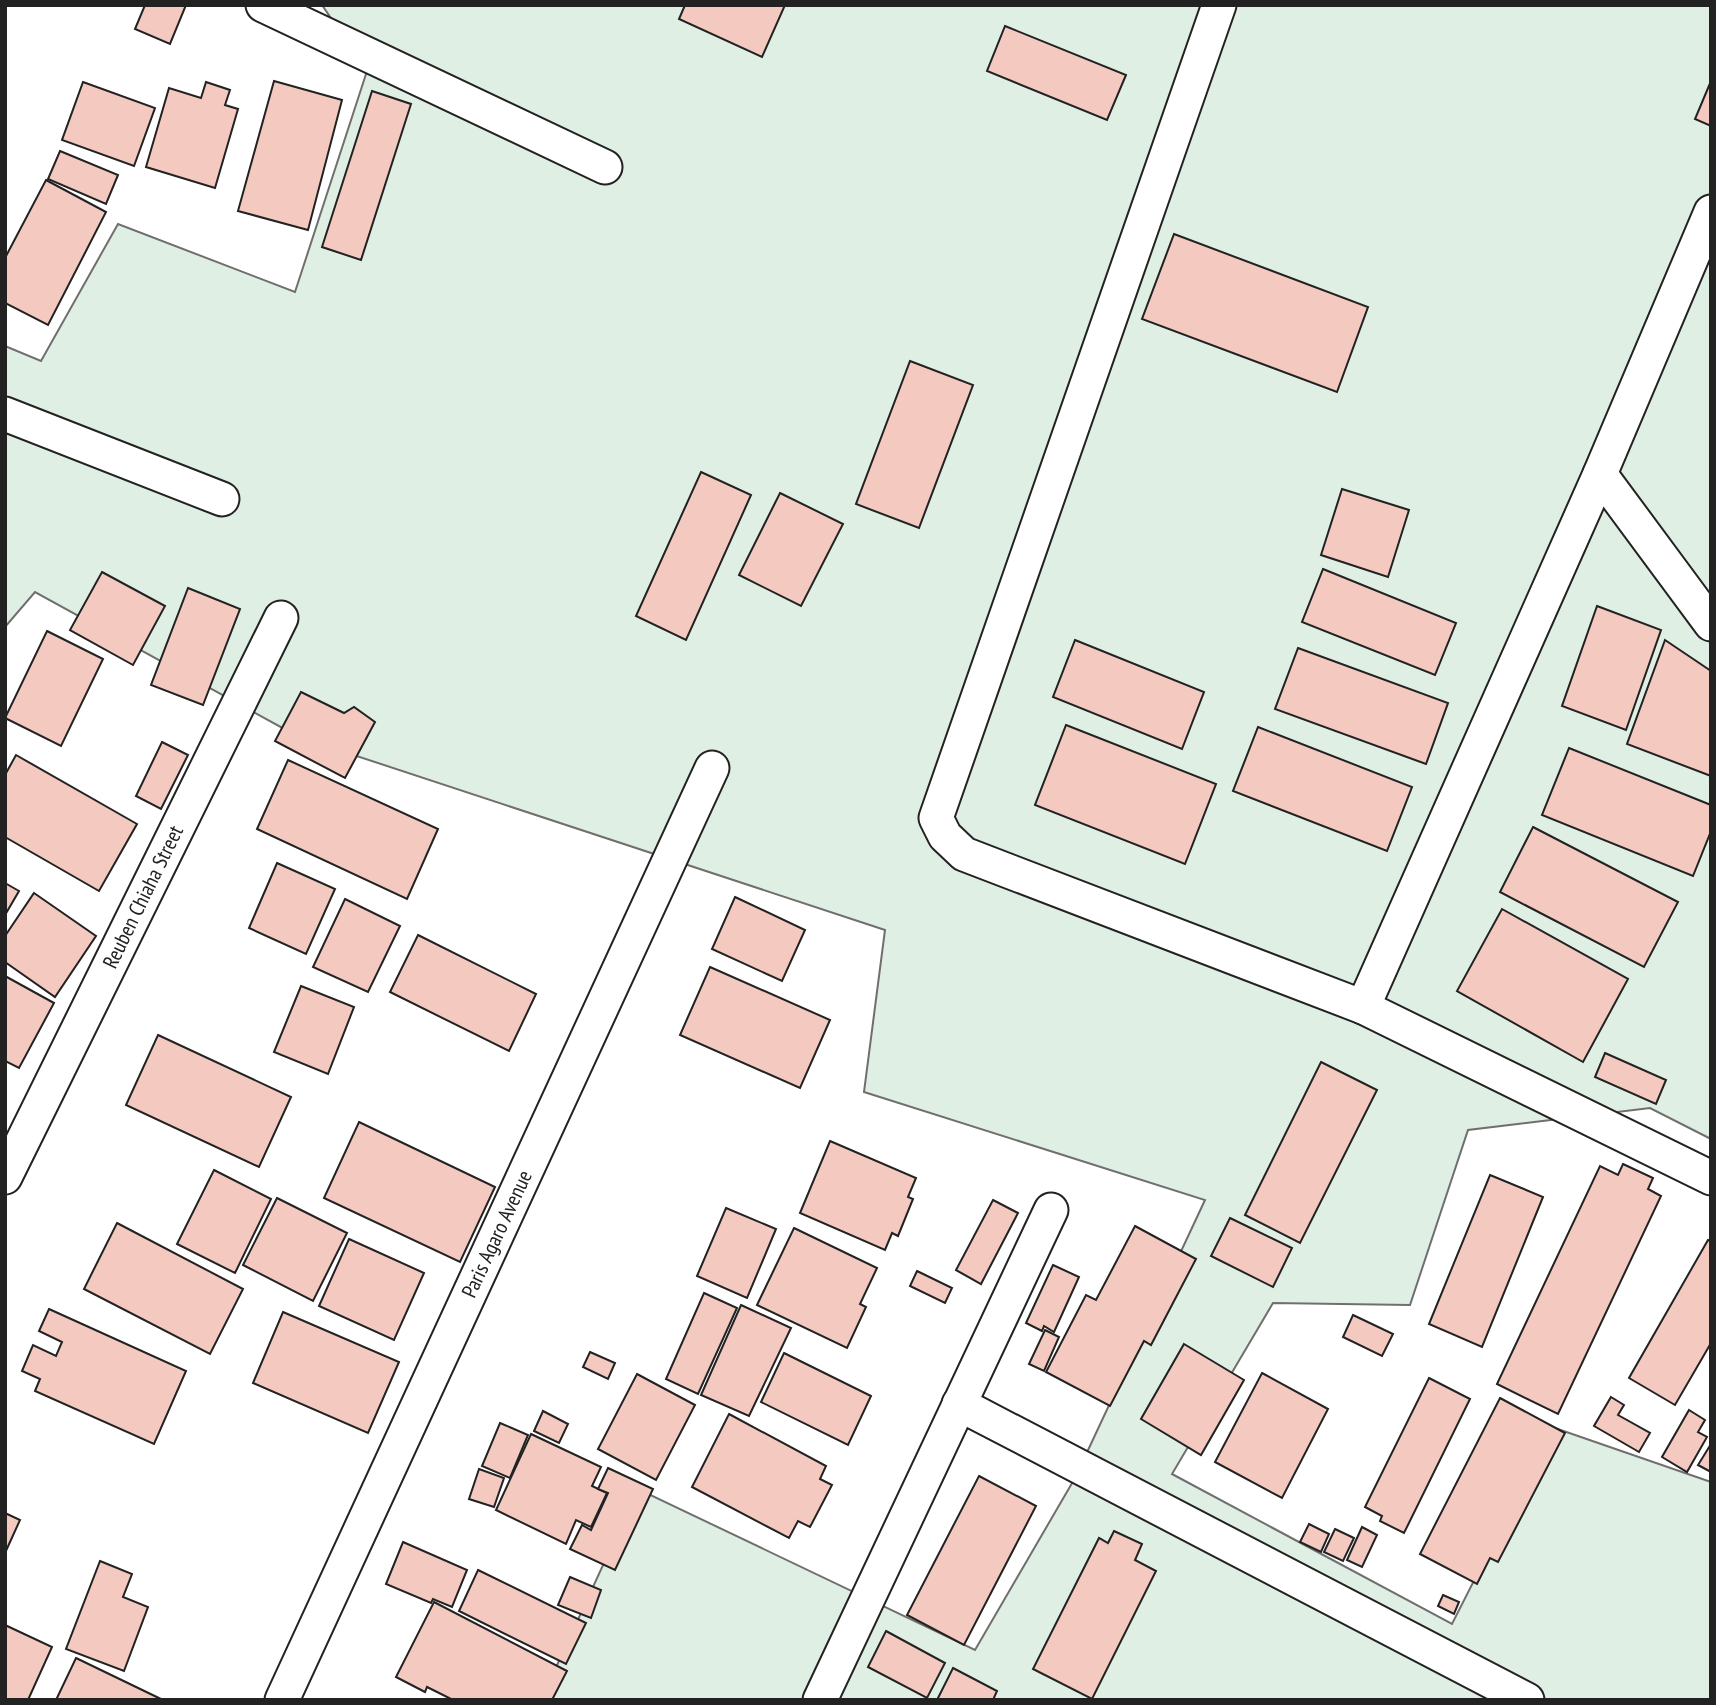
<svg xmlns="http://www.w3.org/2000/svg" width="1716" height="1705" font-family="'PT Sans Narrow',sans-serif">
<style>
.green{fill:#e0efe3;stroke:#6f6f6f;stroke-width:2}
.building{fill:#f3c9c0;stroke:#222;stroke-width:2}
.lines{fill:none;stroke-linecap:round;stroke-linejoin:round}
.minor-casing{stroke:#222;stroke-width:37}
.minor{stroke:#fff;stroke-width:33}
.labels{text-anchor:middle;stroke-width:5;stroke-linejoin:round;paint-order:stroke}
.street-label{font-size:21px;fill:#222;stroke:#fff}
</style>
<rect width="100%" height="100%" fill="#fff"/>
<path class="green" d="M 322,5 L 1711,6 L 1711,1139 L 1650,1108 L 1468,1130 L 1410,1305 L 1273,1303 L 1172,1474 L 1452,1624 L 1552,1427 L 1711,1482 L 1711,1700 L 541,1700 L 638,1489 L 975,1650 L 1075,1478 L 1205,1200 L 864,1092 L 885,930 L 299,737 L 35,592 L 5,627 L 5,346 L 41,361 L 118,224 L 295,292 L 367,71 Z"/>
<g class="building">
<path d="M 145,5 L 186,5 L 170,44 L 135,29 Z"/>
<path d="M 685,5 L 785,5 L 762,57 L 679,19 Z"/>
<path d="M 1005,26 L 1126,75 L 1107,120 L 987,71 Z"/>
<path d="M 274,81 L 342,100 L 308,230 L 238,211 Z"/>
<path d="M 1711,81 L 1711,126 L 1695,119 Z"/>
<path d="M 83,82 L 155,108 L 134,166 L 62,140 Z"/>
<path d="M 206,82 L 230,90 L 225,105 L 238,109 L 215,188 L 146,167 L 169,88 L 201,98 Z"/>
<path d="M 372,91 L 411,104 L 361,260 L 322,247 Z"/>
<path d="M 60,151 L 118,175 L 106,204 L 48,179 Z"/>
<path d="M 46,180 L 106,212 L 48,325 L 5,303 L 5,258 Z"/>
<path d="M 1174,234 L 1368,307 L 1337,392 L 1142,319 Z"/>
<path d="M 910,361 L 973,385 L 919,528 L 856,504 Z"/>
<path d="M 701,472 L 751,495 L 686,640 L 636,616 Z"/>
<path d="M 1342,489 L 1409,510 L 1388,577 L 1321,555 Z"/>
<path d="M 780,493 L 843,524 L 801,606 L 739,575 Z"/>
<path d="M 1323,569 L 1456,623 L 1435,675 L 1302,622 Z"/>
<path d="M 102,572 L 165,606 L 133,665 L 70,630 Z"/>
<path d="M 188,588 L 240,609 L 203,705 L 151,685 Z"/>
<path d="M 1597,606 L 1661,630 L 1626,730 L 1562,706 Z"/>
<path d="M 47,631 L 103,659 L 61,746 L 5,718 Z"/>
<path d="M 1075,640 L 1204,692 L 1182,749 L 1053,697 Z"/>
<path d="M 1665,640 L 1711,671 L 1711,776 L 1627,744 Z"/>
<path d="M 1298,648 L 1448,703 L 1426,764 L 1275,709 Z"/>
<path d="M 301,692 L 344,713 L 354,707 L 375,722 L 345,778 L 275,741 Z"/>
<path d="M 1066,725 L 1216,784 L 1185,864 L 1035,805 Z"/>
<path d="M 1258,727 L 1412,787 L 1387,851 L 1233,791 Z"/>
<path d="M 162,742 L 188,755 L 161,809 L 136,796 Z"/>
<path d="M 1569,748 L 1711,805 L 1711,831 L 1693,876 L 1542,815 Z"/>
<path d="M 16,755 L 137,824 L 99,891 L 5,837 L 5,775 Z"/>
<path d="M 288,760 L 438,829 L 407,899 L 257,829 Z"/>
<path d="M 1533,827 L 1678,902 L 1644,967 L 1500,892 Z"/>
<path d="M 277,863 L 335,889 L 306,954 L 249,928 Z"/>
<path d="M 5,883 L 19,891 L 5,915 Z"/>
<path d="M 34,893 L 96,936 L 55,997 L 5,962 L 5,936 Z"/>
<path d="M 735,897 L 805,930 L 782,981 L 712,949 Z"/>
<path d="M 345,899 L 400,926 L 368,992 L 313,967 Z"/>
<path d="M 1502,909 L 1628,979 L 1583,1062 L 1457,991 Z"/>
<path d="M 418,935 L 536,994 L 509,1051 L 390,992 Z"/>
<path d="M 710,967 L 830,1020 L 800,1088 L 680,1035 Z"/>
<path d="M 5,976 L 54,1003 L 19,1068 L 5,1061 Z"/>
<path d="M 301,986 L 354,1007 L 328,1074 L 274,1052 Z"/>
<path d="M 158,1035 L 291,1097 L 259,1167 L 126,1105 Z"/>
<path d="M 1605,1053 L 1666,1080 L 1656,1104 L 1595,1077 Z"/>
<path d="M 1321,1062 L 1377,1090 L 1300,1243 L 1245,1215 Z"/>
<path d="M 359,1122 L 495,1187 L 460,1262 L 324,1198 Z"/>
<path d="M 830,1141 L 916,1178 L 908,1197 L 913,1199 L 898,1236 L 892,1233 L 885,1250 L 800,1213 Z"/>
<path d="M 1623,1164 L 1653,1178 L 1648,1189 L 1661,1196 L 1558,1414 L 1497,1384 L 1600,1166 L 1618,1175 Z"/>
<path d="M 214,1170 L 271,1199 L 235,1273 L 177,1244 Z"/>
<path d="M 1490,1175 L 1543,1197 L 1482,1347 L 1429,1324 Z"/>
<path d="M 277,1198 L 347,1233 L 313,1301 L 243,1265 Z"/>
<path d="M 993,1200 L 1018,1213 L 981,1284 L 956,1270 Z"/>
<path d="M 726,1208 L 776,1229 L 747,1298 L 697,1276 Z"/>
<path d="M 1230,1218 L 1292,1248 L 1273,1287 L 1211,1256 Z"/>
<path d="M 117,1223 L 243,1289 L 210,1354 L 84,1289 Z"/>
<path d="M 1135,1226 L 1196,1259 L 1151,1345 L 1144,1341 L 1110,1406 L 1046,1372 L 1086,1295 L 1096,1300 Z"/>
<path d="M 794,1228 L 877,1268 L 860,1304 L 866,1307 L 847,1348 L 757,1305 Z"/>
<path d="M 349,1239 L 424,1273 L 394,1340 L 319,1306 Z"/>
<path d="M 1708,1240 L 1711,1241 L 1711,1343 L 1675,1405 L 1629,1378 Z"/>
<path d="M 1053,1265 L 1079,1277 L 1054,1332 L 1044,1326 L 1042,1331 L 1026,1323 Z"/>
<path d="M 917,1271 L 952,1288 L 945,1303 L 910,1286 Z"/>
<path d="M 704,1293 L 737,1308 L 698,1394 L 666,1379 Z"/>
<path d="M 741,1305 L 791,1328 L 749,1416 L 701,1395 Z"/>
<path d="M 49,1309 L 186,1371 L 154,1444 L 35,1391 L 40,1379 L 22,1371 L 33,1345 L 56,1356 L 62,1342 L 39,1331 Z"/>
<path d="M 283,1312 L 399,1362 L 368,1433 L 253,1383 Z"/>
<path d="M 1353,1315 L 1393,1334 L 1382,1356 L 1343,1337 Z"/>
<path d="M 1045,1330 L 1059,1337 L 1044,1371 L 1029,1364 Z"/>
<path d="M 1184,1344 L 1244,1380 L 1201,1455 L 1141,1419 Z"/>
<path d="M 590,1352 L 615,1363 L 608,1379 L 583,1367 Z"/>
<path d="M 784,1353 L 871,1396 L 848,1445 L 761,1402 Z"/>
<path d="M 1262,1373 L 1328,1409 L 1282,1498 L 1215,1462 Z"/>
<path d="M 637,1374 L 695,1405 L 656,1480 L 598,1449 Z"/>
<path d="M 1429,1378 L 1470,1399 L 1404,1533 L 1380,1521 L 1382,1516 L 1365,1507 Z"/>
<path d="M 1611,1397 L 1624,1405 L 1618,1415 L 1650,1433 L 1639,1452 L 1594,1426 Z"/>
<path d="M 1500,1398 L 1565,1433 L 1498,1562 L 1490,1558 L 1477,1584 L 1420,1554 Z"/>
<path d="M 1689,1410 L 1705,1420 L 1698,1432 L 1707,1437 L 1687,1472 L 1662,1457 Z"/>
<path d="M 543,1411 L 568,1424 L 559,1443 L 534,1431 Z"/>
<path d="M 729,1414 L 826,1466 L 820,1479 L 832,1485 L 810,1527 L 798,1521 L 789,1538 L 692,1487 Z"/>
<path d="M 500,1423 L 528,1435 L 510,1478 L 482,1466 Z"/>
<path d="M 531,1434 L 601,1467 L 592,1486 L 607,1493 L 591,1527 L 576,1520 L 566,1544 L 496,1510 Z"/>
<path d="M 1711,1444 L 1711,1472 L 1698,1465 Z"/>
<path d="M 608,1468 L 653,1489 L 615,1570 L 570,1549 L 582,1525 L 591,1530 L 608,1493 L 598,1489 Z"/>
<path d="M 479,1469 L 504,1478 L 494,1507 L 469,1499 Z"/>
<path d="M 979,1476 L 1036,1506 L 964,1645 L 907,1615 Z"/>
<path d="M 5,1513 L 20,1520 L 5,1553 Z"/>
<path d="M 1309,1524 L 1329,1534 L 1321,1552 L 1300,1542 Z"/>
<path d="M 1362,1527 L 1377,1535 L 1362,1567 L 1347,1560 Z"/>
<path d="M 1335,1529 L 1354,1538 L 1343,1561 L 1324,1552 Z"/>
<path d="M 1114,1531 L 1142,1544 L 1135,1560 L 1156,1571 L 1092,1699 L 1033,1669 L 1099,1538 L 1108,1543 Z"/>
<path d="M 403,1542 L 467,1570 L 452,1607 L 433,1599 L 431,1603 L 386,1584 Z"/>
<path d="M 100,1561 L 132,1574 L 123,1597 L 148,1607 L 124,1671 L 66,1649 Z"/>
<path d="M 478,1570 L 586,1623 L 566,1664 L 459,1611 Z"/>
<path d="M 570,1577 L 601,1590 L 591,1618 L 558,1605 Z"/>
<path d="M 1443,1595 L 1459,1602 L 1454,1614 L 1438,1606 Z"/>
<path d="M 434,1602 L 567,1671 L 552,1700 L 453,1700 L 427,1687 L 425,1692 L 396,1677 Z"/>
<path d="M 5,1625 L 52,1647 L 28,1700 L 5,1700 Z"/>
<path d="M 886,1631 L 945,1663 L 927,1698 L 868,1667 Z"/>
<path d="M 76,1658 L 163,1700 L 56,1700 Z"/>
<path d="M 953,1668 L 997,1691 L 993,1700 L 937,1700 Z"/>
</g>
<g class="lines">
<defs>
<g id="minor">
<path d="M 263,5 L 605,167"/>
<path d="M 1219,5 L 936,818 L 945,836 L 964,854 L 1363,1007 L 1711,1178"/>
<path d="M 5,414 L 222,499"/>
<path d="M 1600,474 L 1711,624"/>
<path d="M 1363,1007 L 1600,474 L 1711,212"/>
<path d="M 5,1177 L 281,618"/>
<path d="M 959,1404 L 1527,1700"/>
<path d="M 282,1700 L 712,768"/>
<path d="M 820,1700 L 1051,1210"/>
</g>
</defs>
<use href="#minor" class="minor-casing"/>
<use href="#minor" class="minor"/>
</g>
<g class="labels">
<g class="street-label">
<text transform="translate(143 897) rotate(-64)" y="7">Reuben Chiaha Street</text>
<text transform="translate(497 1234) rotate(-65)" y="7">Paris Agaro Avenue</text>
</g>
</g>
<rect width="1716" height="1705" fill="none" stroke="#222222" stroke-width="14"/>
</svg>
